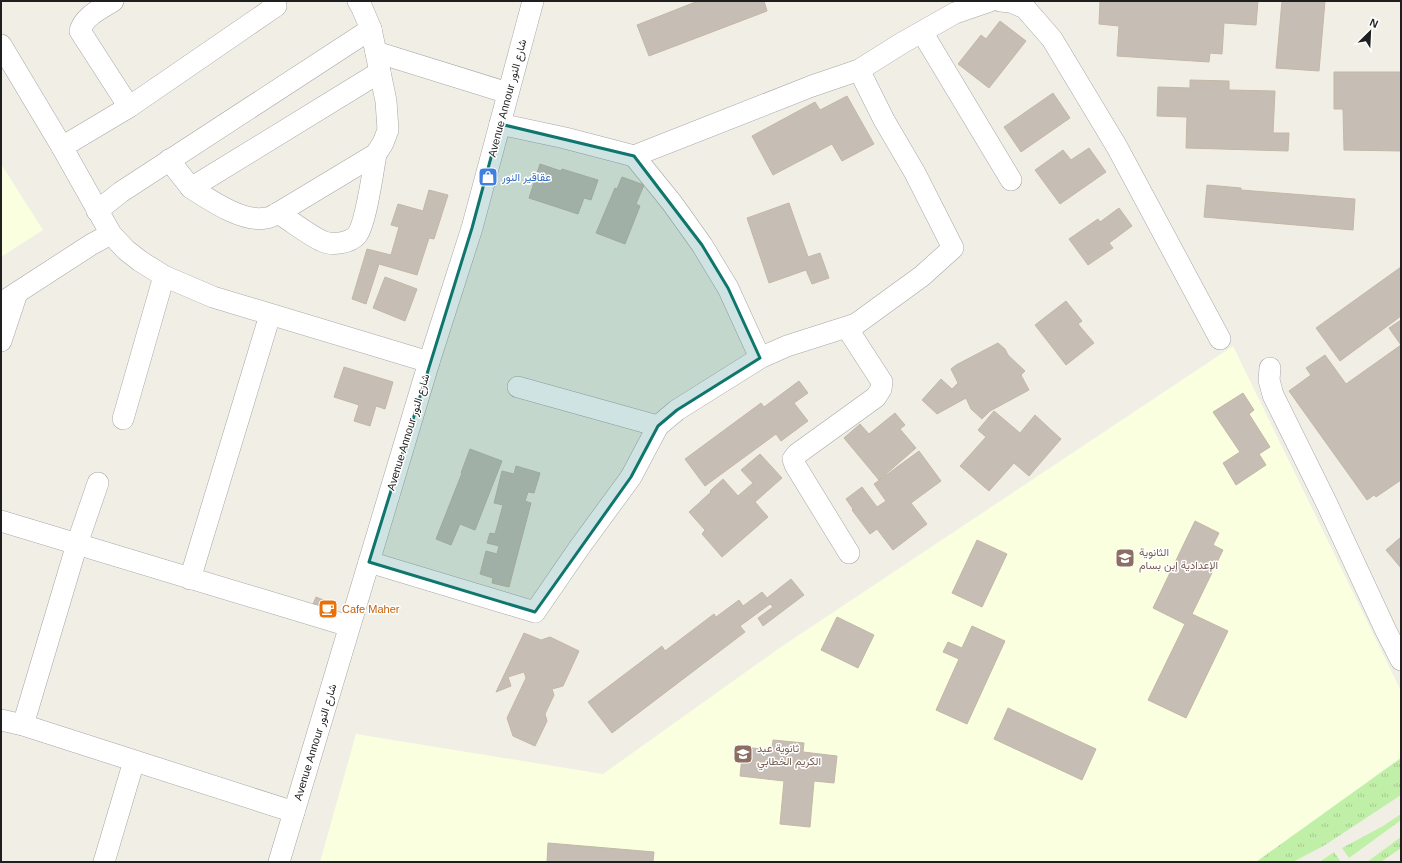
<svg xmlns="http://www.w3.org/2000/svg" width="1402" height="863" font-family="Arial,Vazirmatn,sans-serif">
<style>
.education{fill:#faffe0}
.grass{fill:url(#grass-tufts)}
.building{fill:#c6beb4;stroke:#c4b7a6}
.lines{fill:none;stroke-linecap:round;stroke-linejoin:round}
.minor-casing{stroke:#a6a6a6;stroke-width:22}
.minor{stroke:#fff;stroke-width:21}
.marked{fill:#0f766e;fill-opacity:0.2;stroke:#0f766e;stroke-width:3;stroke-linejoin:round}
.labels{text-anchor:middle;stroke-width:3;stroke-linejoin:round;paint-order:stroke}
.street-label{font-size:11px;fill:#1f1f1f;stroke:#fff}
.shop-label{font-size:11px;fill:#366cbe;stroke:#fff;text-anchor:start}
.education-label{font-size:11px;fill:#785e54;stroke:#fff;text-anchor:start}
.food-label{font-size:11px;fill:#c56008;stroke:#fff;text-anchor:start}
</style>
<defs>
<pattern id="grass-tufts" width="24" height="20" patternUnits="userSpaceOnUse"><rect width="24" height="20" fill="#c0efa7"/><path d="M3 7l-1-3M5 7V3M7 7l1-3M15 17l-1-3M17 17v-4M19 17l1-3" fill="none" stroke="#a5cc8f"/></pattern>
</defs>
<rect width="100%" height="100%" fill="#f1efe5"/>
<g class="education">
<path d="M 1,164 L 43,230 L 1,257 Z"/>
<path d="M 1233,346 L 1401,691 L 1401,758 L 1256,862 L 320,862 L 356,734 L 603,774 L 778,649 Z"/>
</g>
<g class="grass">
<path d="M 1401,758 L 1401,795 L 1325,845 L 1293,862 L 1256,862 Z"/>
<path d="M 1401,814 L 1401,820 L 1349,858 L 1342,848 L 1383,826 Z"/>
<path d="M 1401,837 L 1401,848 L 1381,862 L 1367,862 Z"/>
<path d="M 1334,852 L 1341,862 L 1319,862 L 1321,861 Z"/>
</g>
<g class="building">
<path d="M 698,1 L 764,1 L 767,11 L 649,56 L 637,25 Z"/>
<path d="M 1100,1 L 1258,1 L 1256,25 L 1224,23 L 1222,54 L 1210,53 L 1209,62 L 1117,56 L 1119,26 L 1099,24 Z"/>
<path d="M 1282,1 L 1325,1 L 1319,71 L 1276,68 Z"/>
<path d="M 1000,21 L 1026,41 L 989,88 L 958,64 L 981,35 L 986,39 Z"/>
<path d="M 1334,72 L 1401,72 L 1401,151 L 1344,150 L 1343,109 L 1334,109 Z"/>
<path d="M 1190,80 L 1229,81 L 1229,90 L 1275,91 L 1273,133 L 1289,133 L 1288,151 L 1186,148 L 1187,117 L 1157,116 L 1158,87 L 1190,88 Z"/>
<path d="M 1053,93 L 1070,118 L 1021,152 L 1004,127 Z"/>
<path d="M 847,96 L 874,144 L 842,161 L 832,144 L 773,175 L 752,136 L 815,102 L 820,110 Z"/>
<path d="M 1089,148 L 1106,172 L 1060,204 L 1035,170 L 1063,150 L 1071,160 Z"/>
<path d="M 540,164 L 561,171 L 562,169 L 598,180 L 591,200 L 584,198 L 578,214 L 529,198 Z"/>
<path d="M 622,177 L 644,185 L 636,204 L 640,206 L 625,244 L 596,233 L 615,188 L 617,189 Z"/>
<path d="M 1207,185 L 1241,188 L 1241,190 L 1355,199 L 1353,230 L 1204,217 Z"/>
<path d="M 429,190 L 448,195 L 434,239 L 429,238 L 417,275 L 379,264 L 366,304 L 352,299 L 367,249 L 391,255 L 399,227 L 391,225 L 398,204 L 423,211 Z"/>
<path d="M 789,203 L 808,257 L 820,253 L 829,278 L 812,284 L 806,270 L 769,283 L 747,218 Z"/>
<path d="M 1119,208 L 1132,226 L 1109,243 L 1113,248 L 1088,265 L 1069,239 L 1098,219 L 1100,222 Z"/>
<path d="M 1401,267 L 1401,316 L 1340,361 L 1316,328 Z"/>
<path d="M 385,277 L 417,289 L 405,321 L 373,308 Z"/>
<path d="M 1066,301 L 1082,321 L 1078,324 L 1094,343 L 1066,365 L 1035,325 Z"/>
<path d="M 1401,320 L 1401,480 L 1376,497 L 1374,495 L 1367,500 L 1289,391 L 1311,375 L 1306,368 L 1325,355 L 1346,384 L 1401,345 L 1389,328 Z"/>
<path d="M 998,343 L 1005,349 L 1008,355 L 1025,371 L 1021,375 L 1029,390 L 990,411 L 982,419 L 971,409 L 966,398 L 937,414 L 922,400 L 941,379 L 952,389 L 958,383 L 951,369 L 956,365 Z"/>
<path d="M 344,367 L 393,382 L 385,409 L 376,406 L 370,426 L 354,421 L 359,405 L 334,397 Z"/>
<path d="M 799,381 L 808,393 L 794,403 L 808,421 L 781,441 L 776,434 L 705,486 L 685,459 L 761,403 L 764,407 Z"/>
<path d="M 1243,393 L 1254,410 L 1249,414 L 1270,447 L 1259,454 L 1266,465 L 1236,485 L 1223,463 L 1240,452 L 1213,412 Z"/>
<path d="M 994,411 L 1020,433 L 1035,415 L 1061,439 L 1029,476 L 1014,463 L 989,491 L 960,466 L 986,437 L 978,430 Z"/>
<path d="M 895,413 L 905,425 L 900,429 L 916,448 L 879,480 L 844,438 L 860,424 L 869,434 Z"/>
<path d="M 470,449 L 502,461 L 475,530 L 460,524 L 451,545 L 436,539 L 462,473 L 461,473 Z"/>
<path d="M 919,451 L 941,481 L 911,503 L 927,524 L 893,550 L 877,529 L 870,534 L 852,510 L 853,509 L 846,499 L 862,487 L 877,507 L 886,501 L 874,484 Z"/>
<path d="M 760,454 L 782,478 L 755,502 L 768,517 L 722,557 L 702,534 L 705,530 L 689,512 L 711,492 L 710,491 L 723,479 L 738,496 L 753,483 L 741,470 Z"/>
<path d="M 516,466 L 540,473 L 534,493 L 528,492 L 525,501 L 531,503 L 509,587 L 492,583 L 493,578 L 480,574 L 486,551 L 497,554 L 499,546 L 487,543 L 490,533 L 495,534 L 503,505 L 494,503 L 502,471 L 514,474 Z"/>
<path d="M 1195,521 L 1219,533 L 1213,545 L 1223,550 L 1192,614 L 1228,631 L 1186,718 L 1148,700 L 1185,624 L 1153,608 Z"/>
<path d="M 1401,537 L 1401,568 L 1386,550 Z"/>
<path d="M 977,540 L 1007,554 L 982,607 L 952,593 Z"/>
<path d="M 791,579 L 804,595 L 763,626 L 758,618 L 773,607 L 770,604 L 740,626 L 745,632 L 612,733 L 588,702 L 662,646 L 665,651 L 714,614 L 716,617 L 739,600 L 743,606 L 762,592 L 767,598 Z"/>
<path d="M 316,597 L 333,604 L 328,617 L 310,611 Z"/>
<path d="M 837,617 L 874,635 L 858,668 L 821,650 Z"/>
<path d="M 972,626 L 1005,641 L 967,724 L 936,710 L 959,659 L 943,652 L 948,642 L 962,648 Z"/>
<path d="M 524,633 L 541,640 L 550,637 L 579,651 L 563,686 L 552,689 L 554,695 L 545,714 L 547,721 L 535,746 L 513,736 L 507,718 L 526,678 L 524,672 L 508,677 L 511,686 L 496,692 Z"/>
<path d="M 1008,708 L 1096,749 L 1082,780 L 994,739 Z"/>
<path d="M 773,740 L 804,743 L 803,752 L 837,756 L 834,783 L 814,781 L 810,827 L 780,824 L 784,781 L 740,776 L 743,747 L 772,750 Z"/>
<path d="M 548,843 L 654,852 L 653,862 L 547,862 Z"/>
</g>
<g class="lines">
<defs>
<g id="minor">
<path d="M 113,1 C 101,9 84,16 80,31 L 129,107"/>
<path d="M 1000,1 L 1011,2 L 1025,8 L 1052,39 L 1117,147 L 1220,339"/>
<path d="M 922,32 L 1011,180"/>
<path d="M 1,45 L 62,147 L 111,234 L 126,250 L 140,261 L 164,276 L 213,297 L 429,362"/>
<path d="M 376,52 L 508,93"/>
<path d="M 500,124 L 565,138 L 634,156 L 672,203 L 702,245 L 728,288 L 760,358"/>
<path d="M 62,147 L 129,107 L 276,6 L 272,1"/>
<path d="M 634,156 L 812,86 L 859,70 L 902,43 L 955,13 L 990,1"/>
<path d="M 169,160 L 191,188 L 380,72"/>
<path d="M 191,188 C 210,200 243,223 266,218 C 270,218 274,215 278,213 L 376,154 L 383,143 L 388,130 L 386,101 L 371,29 L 362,8 L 358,1"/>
<path d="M 97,211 L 121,192 L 371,29"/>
<path d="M 278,213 C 293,222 307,234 322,241 C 332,246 350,243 357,235 C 366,223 373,171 376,154"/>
<path d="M 1,303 L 92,244 L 111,234"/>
<path d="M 847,328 L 882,382 L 881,389 L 876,397 L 797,454 L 793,459 L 795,465 L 849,553"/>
<path d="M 1,341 L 17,293"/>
<path d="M 1270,368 L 1269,380 L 1273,395 L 1327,504 L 1386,631 L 1401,660"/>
<path d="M 518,387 L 658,426"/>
<path d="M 123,419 L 164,276"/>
<path d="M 1,521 L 349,626"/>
<path d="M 369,562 L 535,612 L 579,548 L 631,477 L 658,426 L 677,410 L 760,358 L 787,346 L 856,324 L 922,276 L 953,248 L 915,173 L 884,120 L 859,70"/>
<path d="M 190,579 L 270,315"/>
<path d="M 1,720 L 23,725 L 294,812"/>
<path d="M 23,725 L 77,544 L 98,483"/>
<path d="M 104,862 L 134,761"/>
<path d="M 279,862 L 429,362 L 472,228 L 533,1"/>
</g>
</defs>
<use href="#minor" class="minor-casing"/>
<use href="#minor" class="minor"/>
</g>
<path class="marked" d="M 500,124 L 634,156 L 702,245 L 728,288 L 760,358 L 677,410 L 658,426 L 631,477 L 535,612 L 369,562 L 472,228 Z"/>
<defs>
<symbol id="shop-square" viewBox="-11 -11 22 22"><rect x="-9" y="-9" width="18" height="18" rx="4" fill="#3f7fe0" stroke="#fff"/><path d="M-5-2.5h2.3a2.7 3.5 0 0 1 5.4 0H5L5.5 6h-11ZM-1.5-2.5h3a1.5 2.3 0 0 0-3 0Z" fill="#fff"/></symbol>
<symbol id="school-square" viewBox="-11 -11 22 22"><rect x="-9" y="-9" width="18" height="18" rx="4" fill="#8d6e63" stroke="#fff"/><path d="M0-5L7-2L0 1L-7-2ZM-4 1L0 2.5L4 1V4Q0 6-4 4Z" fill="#fff"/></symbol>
<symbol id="cafe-square" viewBox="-11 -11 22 22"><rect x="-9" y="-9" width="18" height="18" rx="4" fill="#e8710a" stroke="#fff"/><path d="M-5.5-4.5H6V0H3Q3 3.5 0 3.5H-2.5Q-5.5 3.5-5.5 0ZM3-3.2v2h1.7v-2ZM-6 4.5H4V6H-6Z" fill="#fff"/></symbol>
</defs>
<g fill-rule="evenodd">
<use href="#shop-square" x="477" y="166" width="22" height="22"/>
<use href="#school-square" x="1114" y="547" width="22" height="22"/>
<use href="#cafe-square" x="317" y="598" width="22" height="22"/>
<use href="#school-square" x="732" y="743" width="22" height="22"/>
</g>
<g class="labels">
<g class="street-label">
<text transform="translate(507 98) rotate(-75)" y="4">Avenue Annour شارع النور</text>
<text transform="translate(408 432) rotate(-73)" y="4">Avenue Annour شارع النور</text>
<text transform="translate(315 742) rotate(-73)" y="4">Avenue Annour شارع النور</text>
</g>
<g class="shop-label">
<text x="502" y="181">عقاقير النور</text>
</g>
<g class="education-label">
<text x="1139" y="556">الثانوية<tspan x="1139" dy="13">الإعدادية إبن بسام</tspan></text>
<text x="757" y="752">ثانوية عبد<tspan x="757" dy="13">الكريم الخطابي</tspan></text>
</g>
<g class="food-label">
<text x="342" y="613">Cafe Maher</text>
</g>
</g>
<rect width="1402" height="863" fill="none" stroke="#1f1f1f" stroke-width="4"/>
<g transform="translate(1370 32) rotate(24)" stroke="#ffffff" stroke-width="3" paint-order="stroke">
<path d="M0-3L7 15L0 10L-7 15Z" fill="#1f1f1f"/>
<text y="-6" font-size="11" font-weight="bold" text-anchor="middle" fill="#1f1f1f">N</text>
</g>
</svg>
